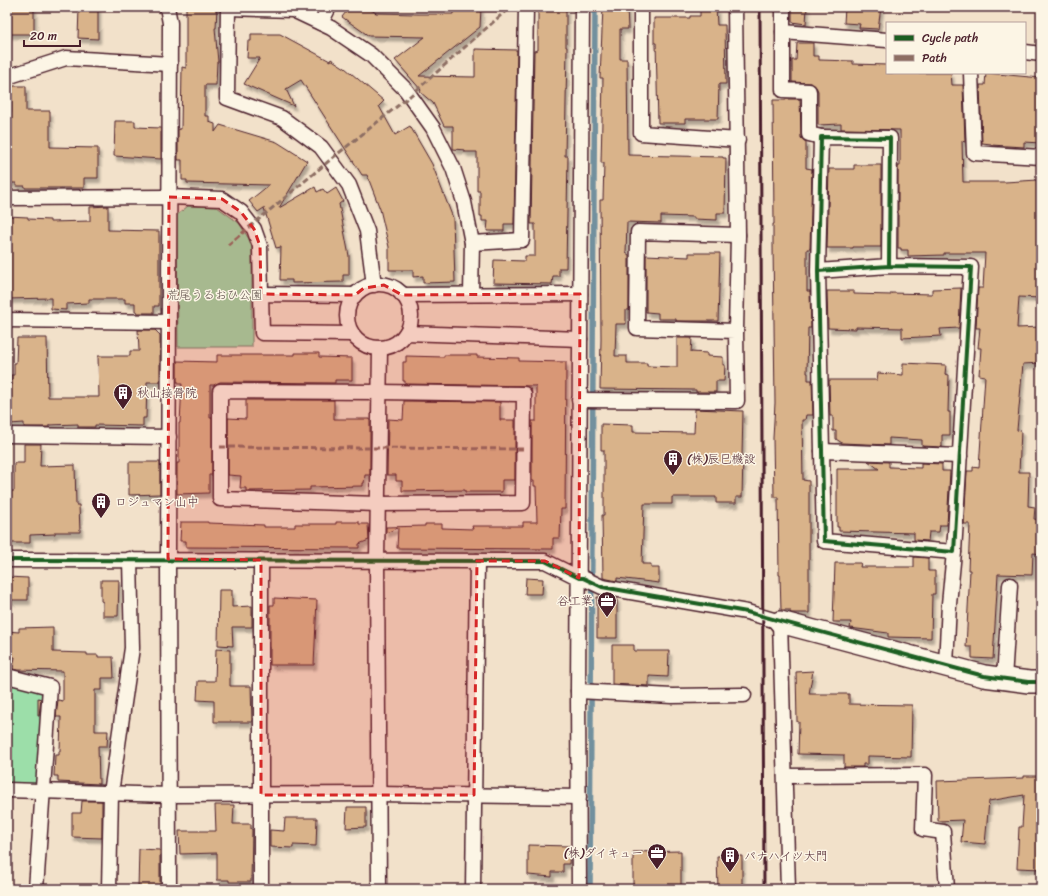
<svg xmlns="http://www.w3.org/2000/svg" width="1048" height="896" font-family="Sriracha,'Klee One',sans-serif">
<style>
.green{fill:#9cdea9;stroke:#737e6a}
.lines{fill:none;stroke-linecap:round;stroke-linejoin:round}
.stream{stroke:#72909e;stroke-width:5.5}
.building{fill:#d9b38a;stroke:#4a1f2b;filter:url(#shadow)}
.street-casing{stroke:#4a1f2b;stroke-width:17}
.secondary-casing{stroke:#4a1f2b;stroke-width:24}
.street{stroke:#fcf5e5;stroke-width:14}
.secondary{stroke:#fcf5e5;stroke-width:21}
.rail{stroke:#4a1f2b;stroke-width:3}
.quiet{stroke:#8d6e63;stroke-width:3;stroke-dasharray:6 3;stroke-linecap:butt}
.cycleway-casing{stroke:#fcf5e5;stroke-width:6}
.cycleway{stroke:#1b5e20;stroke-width:4}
.marked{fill:#d62828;fill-opacity:0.2;stroke:#d62828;stroke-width:3;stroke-dasharray:8 5;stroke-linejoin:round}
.labels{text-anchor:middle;stroke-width:3;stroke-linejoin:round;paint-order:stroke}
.park-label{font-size:12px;fill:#5e4f4a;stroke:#fcf5e5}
.poi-label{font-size:12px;fill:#4a1f2b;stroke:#fcf5e5;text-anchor:start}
</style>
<defs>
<filter id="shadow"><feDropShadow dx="2.5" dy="4.5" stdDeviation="1" flood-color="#0004"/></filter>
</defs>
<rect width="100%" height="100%" fill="#f2e1ca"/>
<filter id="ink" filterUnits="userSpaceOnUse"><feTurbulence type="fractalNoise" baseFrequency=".025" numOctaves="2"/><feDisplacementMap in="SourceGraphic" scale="8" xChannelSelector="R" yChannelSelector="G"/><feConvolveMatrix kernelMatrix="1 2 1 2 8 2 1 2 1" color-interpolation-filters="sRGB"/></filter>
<g filter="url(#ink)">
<g class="green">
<path d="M 188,206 L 217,207 L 239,223 L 252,244 L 252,347 L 178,347 L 177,215 Z"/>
<path d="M 7,682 L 42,690 L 44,693 L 37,784 L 7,783 Z"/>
</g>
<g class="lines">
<path class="stream" d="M 590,889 L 595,7"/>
</g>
<g class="building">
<rect x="7" y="7" width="27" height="27"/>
<path d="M 79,7 L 98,7 L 98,39 L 78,38 Z"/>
<path d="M 186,7 L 217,7 L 216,28 L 215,28 L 218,62 L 217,62 L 216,85 L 205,85 L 205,116 L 209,116 L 209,122 L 215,124 L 215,132 L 220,125 L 277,142 L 307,161 L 279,208 L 315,187 L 317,192 L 323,189 L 327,194 L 336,188 L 343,201 L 339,204 L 349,256 L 349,275 L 343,275 L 343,282 L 292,283 L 292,280 L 280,280 L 281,247 L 276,248 L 264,208 L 258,212 L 249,201 L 269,185 L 187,183 L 187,180 L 182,180 L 182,160 L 178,160 L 178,129 L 181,129 L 182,67 L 186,68 Z"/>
<path d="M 350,7 L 367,7 L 376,13 L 418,14 L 453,14 L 453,10 L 456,10 L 456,7 L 481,8 L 480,27 L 419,76 L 475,77 L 475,49 L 517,50 L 514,224 L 504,224 L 504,231 L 487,231 L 488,221 L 482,221 L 482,216 L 480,216 L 480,191 L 477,191 L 477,152 L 465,152 L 465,150 L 453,149 L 453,126 L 444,126 L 433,103 L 420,92 L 421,90 L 395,60 L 425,37 L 369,36 L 342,17 Z"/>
<path d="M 603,7 L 627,7 L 628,29 L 620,29 L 620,59 L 627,59 L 628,155 L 723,157 L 723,158 L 726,158 L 725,213 L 717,213 L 717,220 L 694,219 L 694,217 L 661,216 L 661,223 L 627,222 L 626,253 L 629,255 L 629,310 L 626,310 L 626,324 L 616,324 L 615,356 L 627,356 L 627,363 L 647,363 L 647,366 L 677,367 L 677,338 L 692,338 L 691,352 L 707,353 L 707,356 L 723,357 L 723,365 L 725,365 L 724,381 L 716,381 L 716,392 L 696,392 L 696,390 L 600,389 L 601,339 L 600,200 L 603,200 L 604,163 L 601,163 L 603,78 L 600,78 Z"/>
<path d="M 700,7 L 716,7 L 717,25 L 725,25 L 726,84 L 719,84 L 718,119 L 685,119 L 685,123 L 658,123 L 656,43 L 654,43 L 654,18 L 690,18 L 690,16 L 700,16 Z"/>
<path d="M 792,7 L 807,7 L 806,24 L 792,22 Z"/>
<path d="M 845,7 L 881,7 L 878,29 L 859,28 L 860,24 L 844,23 Z"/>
<path d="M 538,9 L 566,9 L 566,47 L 567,47 L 565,156 L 568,156 L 566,268 L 559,268 L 559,276 L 553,276 L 552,284 L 493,283 L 494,260 L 525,261 L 525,256 L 535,256 L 535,224 L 531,224 L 534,51 L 538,50 Z"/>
<path d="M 251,34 L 280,34 L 330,61 L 331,59 L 345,68 L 384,101 L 379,106 L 395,135 L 410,126 L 432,164 L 453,218 L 455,282 L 423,283 L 423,276 L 413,277 L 413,270 L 389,270 L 389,247 L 380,209 L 367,175 L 362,175 L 301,80 L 286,89 L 294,106 L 244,84 L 260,58 L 247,58 L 248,41 L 251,41 Z"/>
<path d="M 797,43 L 813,43 L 813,56 L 819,56 L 819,60 L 853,61 L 853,64 L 887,65 L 887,73 L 951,73 L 952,85 L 963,85 L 965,142 L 962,141 L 963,182 L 1005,182 L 1038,180 L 1040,211 L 1038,211 L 1041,242 L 1041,298 L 1019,297 L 1017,328 L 1041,327 L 1041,363 L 1023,364 L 1017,430 L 1021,431 L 1019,472 L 1029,472 L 1028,506 L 1035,507 L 1034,519 L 1041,520 L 1041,554 L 1033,553 L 1032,575 L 998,574 L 993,659 L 972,658 L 972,647 L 966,647 L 970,570 L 968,570 L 970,524 L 964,524 L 967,471 L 973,471 L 973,467 L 979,468 L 985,376 L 979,375 L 981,348 L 978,348 L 980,328 L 976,328 L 978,288 L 983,288 L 985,253 L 944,253 L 944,255 L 908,256 L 908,250 L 901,250 L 901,248 L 898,248 L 898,166 L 900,166 L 900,130 L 841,129 L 841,124 L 818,125 L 818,91 L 816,87 L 810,83 L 792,82 L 792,60 L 796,60 Z"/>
<path d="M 986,73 L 1041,78 L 1041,143 L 1024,142 L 1024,147 L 991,145 L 991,144 L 982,143 L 980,85 L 985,85 Z"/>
<path d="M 11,86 L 26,86 L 26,111 L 50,111 L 50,147 L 98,148 L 98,178 L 84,178 L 84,188 L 25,188 L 25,186 L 16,186 L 16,183 L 7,183 L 7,112 L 11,112 Z"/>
<path d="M 786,99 L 800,99 L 801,134 L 801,138 L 806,142 L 806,168 L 812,169 L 810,249 L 807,249 L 807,291 L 810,291 L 811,328 L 808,328 L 807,373 L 808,373 L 808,380 L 812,380 L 813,415 L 806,415 L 805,420 L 802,420 L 803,480 L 809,481 L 809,613 L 791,613 L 790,612 L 790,610 L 781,610 L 780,575 L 779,575 L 778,497 L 774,497 L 773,438 L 775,403 L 773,246 L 773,224 L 774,224 L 773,100 L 786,100 Z"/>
<path d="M 115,121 L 135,121 L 135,127 L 161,128 L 161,159 L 114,156 Z"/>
<path d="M 854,165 L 881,165 L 881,247 L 853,247 L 853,248 L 827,248 L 829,169 L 854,169 Z"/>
<path d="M 108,206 L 108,230 L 159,231 L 159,306 L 154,306 L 154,313 L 137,313 L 137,311 L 135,311 L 135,303 L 125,303 L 125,299 L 89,299 L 89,303 L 66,304 L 66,310 L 51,309 L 51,298 L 7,299 L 7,216 L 28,217 L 28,219 L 50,220 L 50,222 L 90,221 L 90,207 Z"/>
<path d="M 689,253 L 720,253 L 718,321 L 676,321 L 676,319 L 658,319 L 658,313 L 646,312 L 646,255 L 689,257 Z"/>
<path d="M 961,288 L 959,328 L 940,329 L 941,336 L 902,338 L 902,328 L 856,327 L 856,329 L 828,328 L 827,291 L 854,291 L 854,294 L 891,295 L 891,293 L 932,294 L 932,289 Z"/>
<path d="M 138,330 L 155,330 L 160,335 L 160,382 L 147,382 L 146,418 L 143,418 L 143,426 L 95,425 L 95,427 L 78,427 L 78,424 L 49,425 L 49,427 L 24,427 L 24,423 L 10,424 L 10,400 L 7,400 L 7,385 L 12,385 L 11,375 L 14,375 L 14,363 L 16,363 L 17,338 L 47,338 L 48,397 L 99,397 L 98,356 L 130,356 L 130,351 L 139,351 Z"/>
<path d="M 295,353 L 319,353 L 319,357 L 352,358 L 352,380 L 335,380 L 335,383 L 220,382 L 214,385 L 210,385 L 210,418 L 212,418 L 212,475 L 209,475 L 209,493 L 177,494 L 177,463 L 179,463 L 179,423 L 180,423 L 182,384 L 179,384 L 179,382 L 177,382 L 177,361 L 217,362 L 217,355 L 295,355 Z"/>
<path d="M 444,355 L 477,355 L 477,357 L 519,358 L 519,361 L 566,362 L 565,509 L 561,509 L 560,538 L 553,538 L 553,549 L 397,548 L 398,528 L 386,533 L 386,527 L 425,526 L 425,524 L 442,524 L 442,528 L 473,529 L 472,526 L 523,526 L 523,522 L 537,522 L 536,486 L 534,486 L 534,481 L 532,481 L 532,421 L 536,421 L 536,386 L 405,384 L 405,381 L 403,381 L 403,362 L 406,362 L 406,356 L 444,357 Z"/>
<path d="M 903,363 L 946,365 L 945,374 L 949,375 L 948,412 L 950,412 L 950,435 L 942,435 L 942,447 L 922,446 L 922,440 L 889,438 L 889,445 L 842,443 L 836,439 L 836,431 L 833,431 L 833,416 L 830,416 L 829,380 L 877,380 L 878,373 L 903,375 Z"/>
<path d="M 246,400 L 334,400 L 334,419 L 370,419 L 370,475 L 365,475 L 364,483 L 363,483 L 363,486 L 310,487 L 310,490 L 248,491 L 246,491 L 246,488 L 240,488 L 241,476 L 228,475 L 228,418 L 246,419 Z"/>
<path d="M 404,401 L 500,402 L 500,420 L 515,420 L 515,480 L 502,480 L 502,492 L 465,492 L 465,490 L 402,491 L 402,481 L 396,481 L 396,475 L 387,475 L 388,419 L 403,420 Z"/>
<path d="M 695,409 L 743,411 L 742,456 L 743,456 L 742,497 L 736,497 L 736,503 L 716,503 L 716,497 L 672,497 L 672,504 L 644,504 L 642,564 L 651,564 L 651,568 L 659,568 L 659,583 L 617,578 L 617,581 L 603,578 L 602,515 L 604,515 L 604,450 L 601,450 L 601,424 L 633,425 L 633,432 L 694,433 Z"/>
<path d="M 24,444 L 41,444 L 40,466 L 75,465 L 76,505 L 79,505 L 80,532 L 55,532 L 55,534 L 30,535 L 30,543 L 10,543 L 10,491 L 14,491 L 14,463 L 24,463 Z"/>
<path d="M 868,461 L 889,462 L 889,467 L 921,468 L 921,463 L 942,464 L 942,471 L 950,471 L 947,525 L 940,525 L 939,532 L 929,532 L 928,541 L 914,540 L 914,533 L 839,531 L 839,527 L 837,527 L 837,469 L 879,469 Z"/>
<path d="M 129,462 L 160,462 L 160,494 L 129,495 Z"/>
<path d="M 181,522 L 208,522 L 208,523 L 264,525 L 264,527 L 295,527 L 295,524 L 336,524 L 336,522 L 359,522 L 359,524 L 368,524 L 369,540 L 359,544 L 359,548 L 186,547 L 186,541 L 180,541 Z"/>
<path d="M 914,557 L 928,558 L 928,571 L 935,571 L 935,594 L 932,594 L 931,638 L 888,637 L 888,633 L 850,628 L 851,622 L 833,622 L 835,563 L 861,563 L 860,567 L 914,567 Z"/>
<path d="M 7,577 L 28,578 L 28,600 L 7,600 Z"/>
<path d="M 526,578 L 543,579 L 542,594 L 525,594 Z"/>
<path d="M 101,580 L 119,580 L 118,616 L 103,616 L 103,602 L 101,601 Z"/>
<path d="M 219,590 L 232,590 L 232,607 L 252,606 L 252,627 L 232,627 L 233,646 L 218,645 Z"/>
<path d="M 603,596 L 617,598 L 617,638 L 597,638 L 597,597 L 603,597 Z"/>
<path d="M 274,598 L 317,600 L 314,665 L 270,665 L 270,605 L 274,605 Z"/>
<path d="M 53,627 L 53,652 L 87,653 L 87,655 L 98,655 L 98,657 L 113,657 L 114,678 L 102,678 L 102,690 L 95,690 L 95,731 L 108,731 L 107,746 L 98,746 L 99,784 L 58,782 L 58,776 L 54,776 L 55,755 L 59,755 L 59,751 L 60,751 L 61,717 L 56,717 L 58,700 L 63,701 L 63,671 L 17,670 L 13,669 L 15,657 L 7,657 L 7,631 L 19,632 L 19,628 Z"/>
<path d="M 612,645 L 634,645 L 634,651 L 669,651 L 668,677 L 649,676 L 649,686 L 612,684 Z"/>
<path d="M 216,649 L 230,650 L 230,686 L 251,686 L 252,722 L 214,722 L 214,701 L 197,700 L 198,681 L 215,681 Z"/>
<path d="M 813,671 L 809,694 L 849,694 L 849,704 L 912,705 L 911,757 L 868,756 L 868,764 L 863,764 L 863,767 L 844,767 L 844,755 L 798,754 L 799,722 L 797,722 L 796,672 Z"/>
<path d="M 38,698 L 41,699 L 39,716 L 38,716 Z"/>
<path d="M 1024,776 L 1041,776 L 1041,869 L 1017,868 L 1019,827 L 1022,827 L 1024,795 L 989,801 L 985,844 L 961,842 L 963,820 L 938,821 L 937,781 L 1024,778 Z"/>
<path d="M 82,801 L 102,801 L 102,838 L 72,837 L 72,813 L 81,813 Z"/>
<path d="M 215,805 L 234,805 L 233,824 L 251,824 L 251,829 L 252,829 L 251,882 L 229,882 L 229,880 L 217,880 L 217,853 L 180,854 L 179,831 L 216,831 Z"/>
<path d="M 347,807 L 366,807 L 366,827 L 346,828 Z"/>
<path d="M 285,818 L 317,818 L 316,846 L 293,845 L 293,848 L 270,847 L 270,830 L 284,831 Z"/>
<path d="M 528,845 L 570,846 L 569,864 L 563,864 L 563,872 L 552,872 L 552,877 L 528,875 Z"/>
<path d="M 139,849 L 160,850 L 160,889 L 138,889 Z"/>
<path d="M 681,851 L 681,889 L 633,889 L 633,852 Z"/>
<path d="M 717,856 L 742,856 L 742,889 L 718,889 Z"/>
</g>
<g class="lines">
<defs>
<g id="street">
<path d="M 167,7 L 170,23 L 168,559 L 169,889"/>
<path d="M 228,7 L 227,98 L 282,118 L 321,147 L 349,185 L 367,231 L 374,285"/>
<path d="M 641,7 L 641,133 L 738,140"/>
<path d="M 783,7 L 783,90 L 809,91 L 809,134 L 821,137"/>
<path d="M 228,8 L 293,10 L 331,28 L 371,55 L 406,90 L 433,128 L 453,168 L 464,202 L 472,243 L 471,294"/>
<path d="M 321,23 L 329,7"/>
<path d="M 783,32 L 887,40"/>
<path d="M 1025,52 L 1041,54"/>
<path d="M 971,73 L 974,153 L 1041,157"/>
<path d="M 7,77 L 66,58 L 170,64"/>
<path d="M 7,198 L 169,197 L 222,199 L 241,212 L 254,229 L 260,246 L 261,294"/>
<path d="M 472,243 L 522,240 L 526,7"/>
<path d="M 818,271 L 889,266 L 971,267 L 954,552 L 824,541 L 818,271 L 821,137 L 890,138 L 889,266"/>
<circle cx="379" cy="316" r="32"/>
<path d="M 402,295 L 580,294"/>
<path d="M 7,320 L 169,322"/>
<path d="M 736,331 L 738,235"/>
<path d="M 406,333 L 580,339"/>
<path d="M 352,334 L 262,333 L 261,294 L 355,295"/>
<path d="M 220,391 L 379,392 L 524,394 L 523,503 L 378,504 L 220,499 Z"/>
<path d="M 579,400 L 737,401 L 736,331 L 637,328 L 638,232 L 738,235 L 735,7"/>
<path d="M 7,435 L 169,437"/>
<path d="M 822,451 L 960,456"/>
<path d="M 7,560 L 545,561 L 579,578 L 583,578 L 602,587 L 747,612 L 780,622 L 788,889"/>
<path d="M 946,665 L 949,604 L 954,552"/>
<path d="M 7,676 L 50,687 L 36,889"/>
<path d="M 1004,679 L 1010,585"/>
<path d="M 578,691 L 672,696 L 744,695"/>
<path d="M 785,776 L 925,775 L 923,829 L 943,832 L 947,889"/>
<path d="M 7,790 L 169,795 L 378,794 L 579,797"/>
<path d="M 109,889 L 111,793 L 132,648 L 130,559"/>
<path d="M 261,889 L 261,560"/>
<path d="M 379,889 L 377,561 L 380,348"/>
<path d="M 473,889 L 477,561"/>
<path d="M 579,889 L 578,691 L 582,7"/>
</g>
<path id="secondary" d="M 780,622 L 984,676 L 1029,682 L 1041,682"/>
</defs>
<use href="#street" class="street-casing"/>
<use href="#secondary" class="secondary-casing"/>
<use href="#street" class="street"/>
<use href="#secondary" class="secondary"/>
<path class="rail" d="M 760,7 L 764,889"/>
<g class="quiet">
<path d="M 228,245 L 330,160 L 410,96 L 510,7"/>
<path d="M 220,447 L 524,449"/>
</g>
<defs>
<g id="cycleway">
<path d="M 818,271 L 889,266 L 971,267 L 954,552 L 824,541 L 818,271 L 821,137 L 890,138 L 889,266"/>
<path d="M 7,560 L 545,561 L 579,578 L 583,578 L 602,587 L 747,612 L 984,676 L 1029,682 L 1041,682"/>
</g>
</defs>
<use href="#cycleway" class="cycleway-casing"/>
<use href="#cycleway" class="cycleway"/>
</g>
</g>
<path class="marked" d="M 169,197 L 222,199 L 241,212 L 254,229 L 260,246 L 261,294 L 355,295 L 364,288 L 384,285 L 402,295 L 580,294 L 579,578 L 545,561 L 477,561 L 474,795 L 261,795 L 261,560 L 168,559 Z"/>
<defs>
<symbol id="building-pin" viewBox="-11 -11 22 30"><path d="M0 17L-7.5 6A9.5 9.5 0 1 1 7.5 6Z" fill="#4a1f2b" stroke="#fcf5e5"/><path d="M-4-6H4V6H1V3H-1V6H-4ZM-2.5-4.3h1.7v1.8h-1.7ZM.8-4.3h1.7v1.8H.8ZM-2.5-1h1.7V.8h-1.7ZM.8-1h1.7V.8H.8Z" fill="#fff"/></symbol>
<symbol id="office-pin" viewBox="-11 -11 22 30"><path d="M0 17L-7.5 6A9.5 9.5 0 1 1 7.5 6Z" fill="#4a1f2b" stroke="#fcf5e5"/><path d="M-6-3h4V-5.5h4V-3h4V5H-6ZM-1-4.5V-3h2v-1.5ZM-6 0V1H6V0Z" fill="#fff"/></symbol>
</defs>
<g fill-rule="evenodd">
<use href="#building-pin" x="112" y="382" width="22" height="30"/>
<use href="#building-pin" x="662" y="448" width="22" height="30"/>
<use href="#building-pin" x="90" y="491" width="22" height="30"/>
<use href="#office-pin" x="596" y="590" width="22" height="30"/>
<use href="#office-pin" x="646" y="842" width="22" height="30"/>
<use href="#building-pin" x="719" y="845" width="22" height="30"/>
</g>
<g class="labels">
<g class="park-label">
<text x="215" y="299">荒尾うるおひ公園</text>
</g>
<g class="poi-label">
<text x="137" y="397">秋山接骨院</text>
<text x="687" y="463">(株)辰巳機設</text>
<text x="115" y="506">ロジュマン山中</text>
<text x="593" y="605" text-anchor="end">谷工業</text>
<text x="643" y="857" text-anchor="end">(株)ダイキュー</text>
<text x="744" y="860">パナハイツ大門</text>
</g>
</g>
<rect width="1048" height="896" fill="none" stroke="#fcf5e5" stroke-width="24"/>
<rect x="12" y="12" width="1024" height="872" fill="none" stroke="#4a1f2b" stroke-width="1.5" filter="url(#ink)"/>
<rect x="886" y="22" width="140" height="52" fill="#fcf5e5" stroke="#b59f9b"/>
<rect x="894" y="35" width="20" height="6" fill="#1b5e20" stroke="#b59f9b"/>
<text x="922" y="42" font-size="12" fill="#4a1f2b">Cycle path</text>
<rect x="894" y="55" width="20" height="6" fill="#8d6e63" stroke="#b59f9b"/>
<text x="922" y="62" font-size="12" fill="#4a1f2b">Path</text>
<path d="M24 40v6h56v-6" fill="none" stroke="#4a1f2b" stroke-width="2"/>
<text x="30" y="40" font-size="12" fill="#4a1f2b" stroke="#fcf5e5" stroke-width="3" paint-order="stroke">20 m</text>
</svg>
